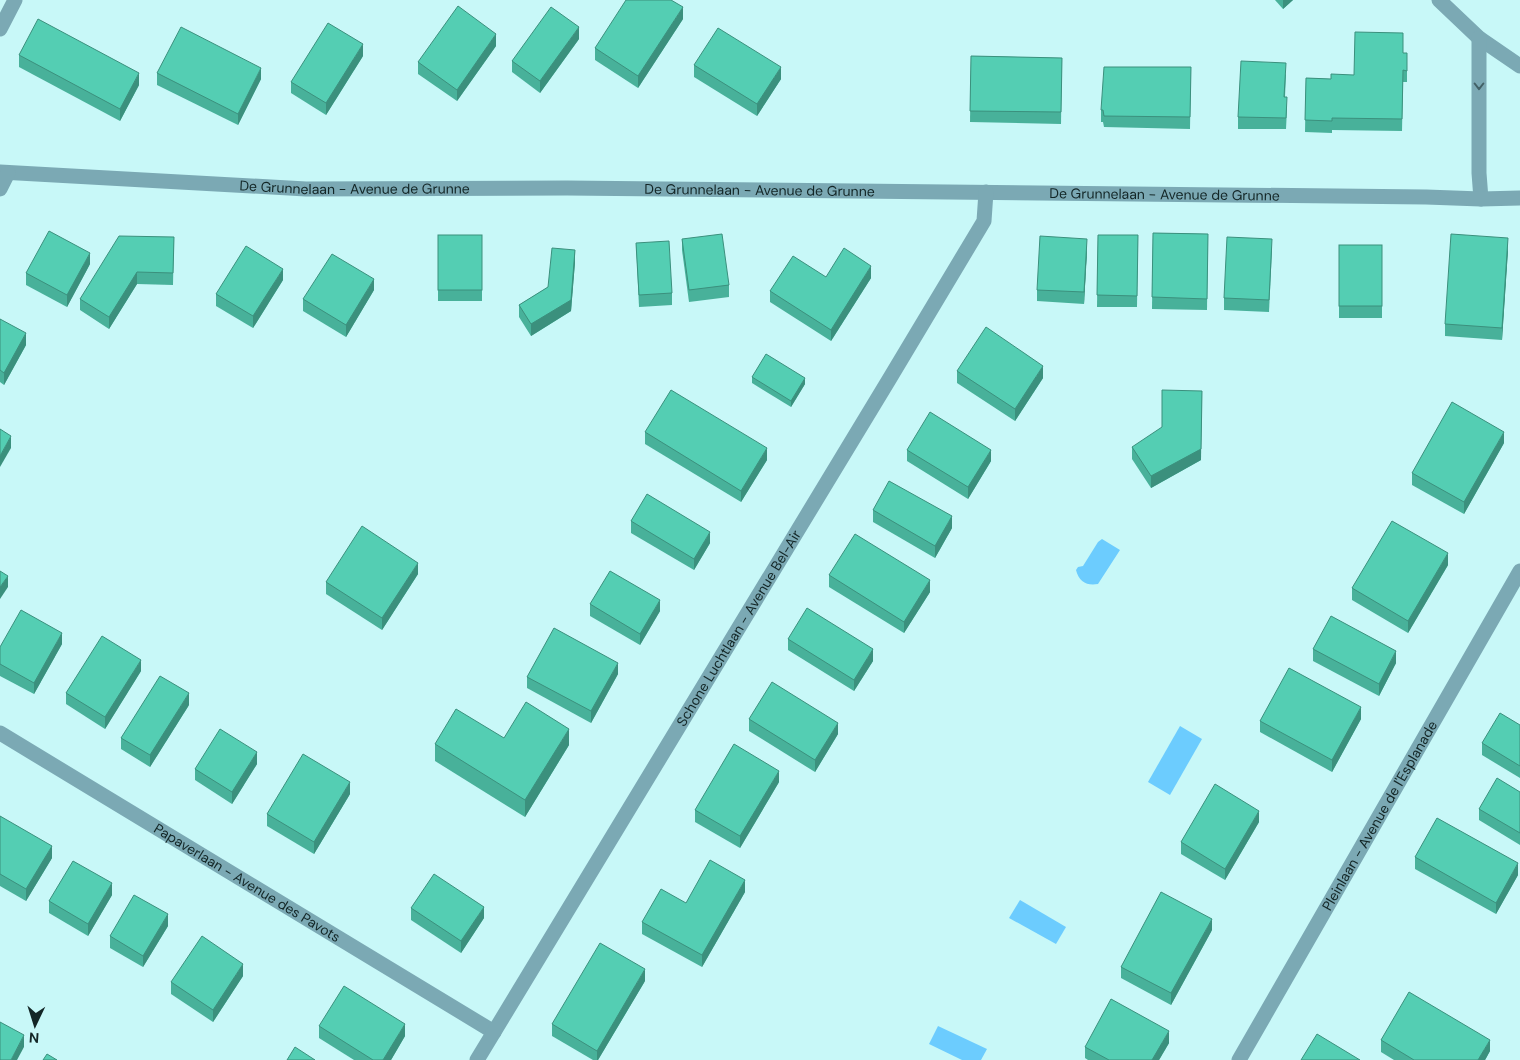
<svg xmlns="http://www.w3.org/2000/svg" width="1520" height="1060" font-family="'DM Sans',sans-serif">
<style>
.water{fill:#6cccfe}
.lines{fill:none;stroke-linecap:round;stroke-linejoin:round}
.minor{stroke:#7ba9b4;stroke-width:15}
.wall{fill:#48b19a}
.shaded-wall{fill:#3b907d}
.building{fill:#54ceb3;stroke:#3b907d}
.oneway{stroke:#426166}
.labels{text-anchor:middle;stroke-width:4.5;stroke-linejoin:round;paint-order:stroke}
.street-label{font-size:14px;fill:#132626;stroke:#c8f8f8}
</style>
<rect width="100%" height="100%" fill="#c8f8f8"/>
<g class="water">
<path d="M 1102,539 L 1120,550 L 1098,584 C 1087,586 1079,582 1076,570 L 1078,567 L 1083,566 L 1098,542 Z"/>
<path d="M 1180,726 L 1202,739 L 1170,795 L 1148,782 Z"/>
<path d="M 1020,900 L 1066,927 L 1056,944 L 1009,918 Z"/>
<path d="M 938,1026 L 987,1049 L 981,1060 L 962,1060 L 929,1044 Z"/>
</g>
<g class="lines">
<g class="minor">
<path d="M 1439,0 L 1479,38 L 1520,66"/>
<path d="M 0,29 L 15,0"/>
<path d="M 1479,38 L 1479,173 L 1481,199"/>
<path id="s1" d="M 0,172 L 306,189 L 567,188 L 1426,197 L 1481,199 L 1520,198"/>
<path d="M 0,189 L 8,173"/>
<path id="s2" d="M 0,733 L 494,1032"/>
<path id="s3" d="M 477,1060 L 890,378 L 984,221 L 986,192"/>
<path id="s4" d="M 1239,1060 L 1520,571"/>
</g>
</g>
<g class="wall">
<path d="M 1275,0 L 1293,0 L 1283,9 Z"/>
<path d="M 683,19 L 638,88 L 595,60 L 595,48 Z"/>
<path d="M 579,39 L 540,93 L 512,72 L 512,61 Z"/>
<path d="M 496,46 L 457,101 L 418,74 L 418,62 Z"/>
<path d="M 1403,53 L 1407,53 L 1407,82 L 1403,82 L 1402,131 L 1332,130 L 1332,133 L 1305,132 L 1306,78 L 1331,79 L 1354,75 Z"/>
<path d="M 19,55 L 139,85 L 120,121 L 19,67 Z"/>
<path d="M 363,56 L 326,115 L 291,93 L 291,82 Z"/>
<path d="M 971,56 L 1062,58 L 1061,124 L 970,122 Z"/>
<path d="M 694,65 L 781,79 L 757,116 L 694,77 Z"/>
<path d="M 1191,67 L 1190,129 L 1104,127 L 1103,122 L 1101,122 L 1101,110 Z"/>
<path d="M 157,73 L 261,79 L 238,125 L 157,85 Z"/>
<path d="M 1286,74 L 1285,97 L 1287,109 L 1286,129 L 1238,129 L 1238,117 Z"/>
<path d="M 1153,233 L 1208,234 L 1207,310 L 1152,309 Z"/>
<rect x="438" y="235" width="44" height="66"/>
<path d="M 1098,235 L 1138,235 L 1137,307 L 1097,307 Z"/>
<path d="M 174,237 L 173,285 L 137,284 L 109,329 L 80,310 L 80,299 Z"/>
<path d="M 682,239 L 729,285 L 729,297 L 689,302 L 682,250 Z"/>
<path d="M 636,243 L 672,293 L 672,305 L 639,307 Z"/>
<rect x="1339" y="245" width="43" height="73"/>
<path d="M 1272,250 L 1269,312 L 1224,310 L 1224,298 Z"/>
<path d="M 1508,250 L 1502,340 L 1445,336 L 1445,324 Z"/>
<path d="M 1087,251 L 1084,304 L 1037,301 L 1037,290 Z"/>
<path d="M 575,262 L 571,311 L 531,336 L 519,317 L 519,305 L 548,287 Z"/>
<path d="M 90,264 L 67,307 L 26,285 L 26,273 Z"/>
<path d="M 826,277 L 871,278 L 831,341 L 770,302 L 770,291 Z"/>
<path d="M 283,280 L 253,328 L 216,306 L 216,294 Z"/>
<path d="M 374,290 L 346,337 L 303,311 L 303,299 Z"/>
<path d="M 0,319 L 26,345 L 4,385 L 0,382 Z"/>
<path d="M 957,371 L 1043,378 L 1015,421 L 957,383 Z"/>
<path d="M 752,377 L 805,384 L 791,407 L 752,383 Z"/>
<path d="M 645,432 L 767,460 L 741,502 L 645,444 Z"/>
<path d="M 1504,443 L 1464,514 L 1412,485 L 1412,473 Z"/>
<path d="M 1132,447 L 1201,460 L 1151,488 L 1132,459 Z"/>
<path d="M 907,450 L 991,461 L 968,499 L 907,461 Z"/>
<path d="M 873,510 L 952,528 L 935,558 L 873,522 Z"/>
<path d="M 631,521 L 710,543 L 694,570 L 631,533 Z"/>
<path d="M 1448,565 L 1408,633 L 1352,600 L 1352,588 Z"/>
<path d="M 418,574 L 382,630 L 326,594 L 326,582 Z"/>
<path d="M 829,575 L 930,592 L 904,633 L 829,587 Z"/>
<path d="M 590,604 L 660,611 L 640,645 L 590,616 Z"/>
<path d="M 788,639 L 873,661 L 854,691 L 788,650 Z"/>
<path d="M 62,644 L 34,694 L 0,676 L 0,647 Z"/>
<path d="M 1313,649 L 1396,663 L 1379,696 L 1313,661 Z"/>
<path d="M 141,671 L 105,729 L 66,704 L 66,693 Z"/>
<path d="M 618,674 L 591,723 L 527,688 L 527,677 Z"/>
<path d="M 189,705 L 150,767 L 121,749 L 121,738 Z"/>
<path d="M 749,719 L 838,734 L 815,772 L 749,731 Z"/>
<path d="M 1361,719 L 1332,772 L 1260,732 L 1260,721 Z"/>
<path d="M 1520,725 L 1520,778 L 1482,755 L 1482,743 Z"/>
<path d="M 504,738 L 569,745 L 525,817 L 435,761 L 435,744 Z"/>
<path d="M 257,764 L 232,804 L 195,780 L 195,769 Z"/>
<path d="M 779,782 L 740,848 L 695,822 L 695,810 Z"/>
<path d="M 1520,792 L 1520,845 L 1479,820 L 1479,809 Z"/>
<path d="M 350,794 L 314,854 L 267,826 L 267,814 Z"/>
<path d="M 0,816 L 52,858 L 26,901 L 0,886 Z"/>
<path d="M 1259,822 L 1225,880 L 1181,854 L 1181,842 Z"/>
<path d="M 1415,857 L 1518,875 L 1496,914 L 1415,869 Z"/>
<path d="M 745,892 L 702,967 L 642,934 L 642,922 L 686,903 Z"/>
<path d="M 112,895 L 88,936 L 49,913 L 49,901 Z"/>
<path d="M 411,908 L 484,918 L 461,953 L 411,920 Z"/>
<path d="M 168,926 L 143,967 L 110,948 L 110,936 Z"/>
<path d="M 1212,930 L 1171,1005 L 1121,978 L 1121,967 Z"/>
<path d="M 243,976 L 213,1022 L 171,994 L 171,982 Z"/>
<path d="M 645,981 L 598,1060 L 593,1060 L 552,1036 L 552,1024 Z"/>
<path d="M 319,1026 L 405,1036 L 391,1060 L 354,1060 L 319,1038 Z"/>
<path d="M 1381,1040 L 1490,1051 L 1485,1060 L 1394,1060 L 1381,1052 Z"/>
<path d="M 1169,1043 L 1159,1060 L 1088,1060 L 1085,1058 L 1085,1047 Z"/>
</g>
<g class="shaded-wall">
<path d="M 1283,0 L 1293,0 L 1283,9 Z"/>
<path d="M 683,7 L 683,19 L 638,88 L 638,76 Z"/>
<path d="M 579,27 L 579,39 L 540,93 L 540,81 Z"/>
<path d="M 496,34 L 496,46 L 457,101 L 457,90 Z"/>
<path d="M 363,44 L 363,56 L 326,115 L 326,103 Z"/>
<path d="M 781,67 L 781,79 L 757,116 L 757,104 Z"/>
<path d="M 261,68 L 261,79 L 238,125 L 238,114 Z"/>
<path d="M 139,73 L 139,85 L 120,121 L 120,109 Z"/>
<path d="M 1508,238 L 1508,250 L 1502,340 L 1502,328 Z"/>
<path d="M 1087,239 L 1087,251 L 1084,304 L 1084,292 Z"/>
<path d="M 575,250 L 575,262 L 571,311 L 531,336 L 531,324 Z"/>
<path d="M 90,253 L 90,264 L 67,307 L 67,295 Z"/>
<path d="M 871,266 L 871,278 L 831,341 L 831,330 Z"/>
<path d="M 283,269 L 283,280 L 253,328 L 253,316 Z"/>
<path d="M 137,272 L 137,284 L 109,329 L 109,317 Z"/>
<path d="M 374,279 L 374,290 L 346,337 L 346,325 Z"/>
<path d="M 26,333 L 26,345 L 4,385 L 4,373 Z"/>
<path d="M 1043,366 L 1043,378 L 1015,421 L 1015,409 Z"/>
<path d="M 805,378 L 805,384 L 791,407 L 791,401 Z"/>
<path d="M 1202,391 L 1201,460 L 1151,488 L 1151,476 Z"/>
<path d="M 1504,432 L 1504,443 L 1464,514 L 1464,502 Z"/>
<path d="M 11,436 L 11,448 L 0,467 L 0,456 Z"/>
<path d="M 767,448 L 767,460 L 741,502 L 741,491 Z"/>
<path d="M 991,450 L 991,461 L 968,499 L 968,487 Z"/>
<path d="M 952,516 L 952,528 L 935,558 L 935,546 Z"/>
<path d="M 710,532 L 710,543 L 694,570 L 694,559 Z"/>
<path d="M 1448,553 L 1448,565 L 1408,633 L 1408,621 Z"/>
<path d="M 418,563 L 418,574 L 382,630 L 382,618 Z"/>
<path d="M 8,576 L 8,587 L 0,599 L 0,587 Z"/>
<path d="M 930,580 L 930,592 L 904,633 L 904,622 Z"/>
<path d="M 660,600 L 660,611 L 640,645 L 640,634 Z"/>
<path d="M 62,633 L 62,644 L 34,694 L 34,683 Z"/>
<path d="M 873,649 L 873,661 L 854,691 L 854,680 Z"/>
<path d="M 1396,651 L 1396,663 L 1379,696 L 1379,684 Z"/>
<path d="M 141,660 L 141,671 L 105,729 L 105,717 Z"/>
<path d="M 618,663 L 618,674 L 591,723 L 591,711 Z"/>
<path d="M 189,693 L 189,705 L 150,767 L 150,755 Z"/>
<path d="M 1361,707 L 1361,719 L 1332,772 L 1332,760 Z"/>
<path d="M 838,723 L 838,734 L 815,772 L 815,760 Z"/>
<path d="M 569,729 L 569,745 L 525,817 L 525,800 Z"/>
<path d="M 257,752 L 257,764 L 232,804 L 232,792 Z"/>
<path d="M 779,771 L 779,782 L 740,848 L 740,836 Z"/>
<path d="M 350,782 L 350,794 L 314,854 L 314,842 Z"/>
<path d="M 1259,811 L 1259,822 L 1225,880 L 1225,869 Z"/>
<path d="M 52,846 L 52,858 L 26,901 L 26,889 Z"/>
<path d="M 1518,863 L 1518,875 L 1496,914 L 1496,903 Z"/>
<path d="M 745,880 L 745,892 L 702,967 L 702,955 Z"/>
<path d="M 112,883 L 112,895 L 88,936 L 88,924 Z"/>
<path d="M 484,907 L 484,918 L 461,953 L 461,941 Z"/>
<path d="M 168,914 L 168,926 L 143,967 L 143,956 Z"/>
<path d="M 1212,919 L 1212,930 L 1171,1005 L 1171,993 Z"/>
<path d="M 243,964 L 243,976 L 213,1022 L 213,1010 Z"/>
<path d="M 645,969 L 645,981 L 598,1060 L 597,1060 L 597,1051 Z"/>
<path d="M 405,1024 L 405,1036 L 391,1060 L 383,1060 Z"/>
<path d="M 1169,1031 L 1169,1043 L 1159,1060 L 1152,1060 Z"/>
<path d="M 24,1035 L 24,1047 L 17,1060 L 11,1060 Z"/>
<path d="M 1490,1040 L 1490,1051 L 1485,1060 L 1478,1060 Z"/>
</g>
<g class="building">
<path d="M 626,0 L 671,0 L 683,7 L 638,76 L 595,48 Z"/>
<path d="M 458,6 L 496,34 L 457,90 L 418,62 Z"/>
<path d="M 551,7 L 579,27 L 540,81 L 512,61 Z"/>
<path d="M 38,19 L 139,73 L 120,109 L 19,55 Z"/>
<path d="M 328,23 L 363,44 L 326,103 L 291,82 Z"/>
<path d="M 181,27 L 261,68 L 238,114 L 157,73 Z"/>
<path d="M 718,28 L 781,67 L 757,104 L 694,65 Z"/>
<path d="M 1355,32 L 1403,33 L 1403,53 L 1407,53 L 1407,71 L 1403,70 L 1402,119 L 1332,118 L 1332,121 L 1305,120 L 1306,78 L 1331,79 L 1331,74 L 1354,75 Z"/>
<path d="M 971,56 L 1062,58 L 1061,112 L 970,111 Z"/>
<path d="M 1241,61 L 1286,63 L 1284,97 L 1287,97 L 1286,118 L 1238,117 Z"/>
<path d="M 1104,67 L 1191,67 L 1190,117 L 1104,116 L 1103,110 L 1101,110 Z"/>
<path d="M 49,231 L 90,253 L 67,295 L 26,273 Z"/>
<path d="M 1153,233 L 1208,234 L 1207,299 L 1152,297 Z"/>
<path d="M 722,234 L 729,285 L 689,290 L 682,239 Z"/>
<path d="M 1451,234 L 1508,238 L 1502,328 L 1445,324 Z"/>
<rect x="438" y="235" width="44" height="55"/>
<path d="M 1098,235 L 1138,235 L 1137,296 L 1097,295 Z"/>
<path d="M 119,236 L 174,237 L 173,273 L 137,272 L 109,317 L 80,299 Z"/>
<path d="M 1040,236 L 1087,239 L 1084,292 L 1037,290 Z"/>
<path d="M 1227,237 L 1272,239 L 1269,300 L 1224,298 Z"/>
<path d="M 669,241 L 672,293 L 639,295 L 636,243 Z"/>
<rect x="1339" y="245" width="43" height="61"/>
<path d="M 246,246 L 283,269 L 253,316 L 216,294 Z"/>
<path d="M 552,248 L 575,250 L 571,300 L 531,324 L 519,305 L 548,287 Z"/>
<path d="M 844,248 L 871,266 L 831,330 L 770,291 L 793,256 L 826,277 Z"/>
<path d="M 332,254 L 374,279 L 346,325 L 303,299 Z"/>
<path d="M 0,319 L 26,333 L 4,373 L 0,370 Z"/>
<path d="M 986,327 L 1043,366 L 1015,409 L 957,371 Z"/>
<path d="M 766,354 L 805,378 L 791,401 L 752,377 Z"/>
<path d="M 671,390 L 767,448 L 741,491 L 645,432 Z"/>
<path d="M 1162,390 L 1202,391 L 1201,449 L 1151,476 L 1132,447 L 1162,427 Z"/>
<path d="M 1452,402 L 1504,432 L 1464,502 L 1412,473 Z"/>
<path d="M 930,412 L 991,450 L 968,487 L 907,450 Z"/>
<path d="M 0,429 L 11,436 L 0,456 Z"/>
<path d="M 889,481 L 952,516 L 935,546 L 873,510 Z"/>
<path d="M 647,494 L 710,532 L 694,559 L 631,521 Z"/>
<path d="M 1392,521 L 1448,553 L 1408,621 L 1352,588 Z"/>
<path d="M 362,526 L 418,563 L 382,618 L 326,582 Z"/>
<path d="M 855,534 L 930,580 L 904,622 L 829,575 Z"/>
<path d="M 0,571 L 8,576 L 0,587 Z"/>
<path d="M 610,571 L 660,600 L 640,634 L 590,604 Z"/>
<path d="M 807,608 L 873,649 L 854,680 L 788,639 Z"/>
<path d="M 21,610 L 62,633 L 34,683 L 0,664 L 0,647 Z"/>
<path d="M 1331,616 L 1396,651 L 1379,684 L 1313,649 Z"/>
<path d="M 554,628 L 618,663 L 591,711 L 527,677 Z"/>
<path d="M 102,636 L 141,660 L 105,717 L 66,693 Z"/>
<path d="M 1289,668 L 1361,707 L 1332,760 L 1260,721 Z"/>
<path d="M 160,676 L 189,693 L 150,755 L 121,738 Z"/>
<path d="M 772,682 L 838,723 L 815,760 L 749,719 Z"/>
<path d="M 526,702 L 569,729 L 525,800 L 435,744 L 456,709 L 504,738 Z"/>
<path d="M 1500,713 L 1520,725 L 1520,766 L 1482,743 Z"/>
<path d="M 220,729 L 257,752 L 232,792 L 195,769 Z"/>
<path d="M 734,744 L 779,771 L 740,836 L 695,810 Z"/>
<path d="M 303,754 L 350,782 L 314,842 L 267,814 Z"/>
<path d="M 1497,778 L 1520,792 L 1520,833 L 1479,809 Z"/>
<path d="M 1215,784 L 1259,811 L 1225,869 L 1181,842 Z"/>
<path d="M 0,816 L 52,846 L 26,889 L 0,874 Z"/>
<path d="M 1437,818 L 1518,863 L 1496,903 L 1415,857 Z"/>
<path d="M 710,860 L 745,880 L 702,955 L 642,922 L 661,889 L 686,903 Z"/>
<path d="M 73,861 L 112,883 L 88,924 L 49,901 Z"/>
<path d="M 434,874 L 484,907 L 461,941 L 411,908 Z"/>
<path d="M 1161,892 L 1212,919 L 1171,993 L 1121,967 Z"/>
<path d="M 134,895 L 168,914 L 143,956 L 110,936 Z"/>
<path d="M 202,936 L 243,964 L 213,1010 L 171,982 Z"/>
<path d="M 600,943 L 645,969 L 597,1051 L 552,1024 Z"/>
<path d="M 344,986 L 405,1024 L 383,1060 L 373,1060 L 319,1026 Z"/>
<path d="M 1409,992 L 1490,1040 L 1478,1060 L 1414,1060 L 1381,1040 Z"/>
<path d="M 1111,999 L 1169,1031 L 1152,1060 L 1109,1060 L 1085,1047 Z"/>
<path d="M 0,1022 L 24,1035 L 11,1060 L 0,1060 Z"/>
<path d="M 1317,1034 L 1360,1060 L 1301,1060 Z"/>
<path d="M 295,1047 L 315,1060 L 287,1060 Z"/>
<path d="M 47,1054 L 57,1060 L 43,1060 Z"/>
</g>
<defs><path id="oneway-chevron" d="M-2-3.5L2.5 0L-2 3.5" fill="none" stroke-width="1.6" stroke-linecap="round" stroke-linejoin="round" transform="scale(1.25)"/></defs>
<use class="oneway" href="#oneway-chevron" transform="translate(1479 86) rotate(90)"/>
<g class="labels">
<g class="street-label">
<text dy="5" stroke="none"><textPath href="#s1" startOffset="355">De Grunnelaan - Avenue de Grunne</textPath></text>
<text dy="5" stroke="none"><textPath href="#s1" startOffset="760">De Grunnelaan - Avenue de Grunne</textPath></text>
<text dy="5" stroke="none"><textPath href="#s1" startOffset="1165">De Grunnelaan - Avenue de Grunne</textPath></text>
<text dy="5" stroke="none"><textPath href="#s3" startOffset="505">Schone Luchtlaan - Avenue Bel-Air</textPath></text>
<text dy="5" stroke="none"><textPath href="#s4" startOffset="282">Pleinlaan - Avenue de l'Esplanade</textPath></text>
<text dy="5" stroke="none"><textPath href="#s2" startOffset="289">Papaverlaan - Avenue des Pavots</textPath></text>
</g>
</g>
<g transform="translate(35 1025) rotate(184)" stroke="#c8f8f8" stroke-width="4" paint-order="stroke">
<path d="M0-4L9 19L0 12L-9 19Z" fill="#132626"/>
<text y="-8" font-size="14" font-weight="bold" text-anchor="middle" fill="#132626">N</text>
</g>
</svg>
